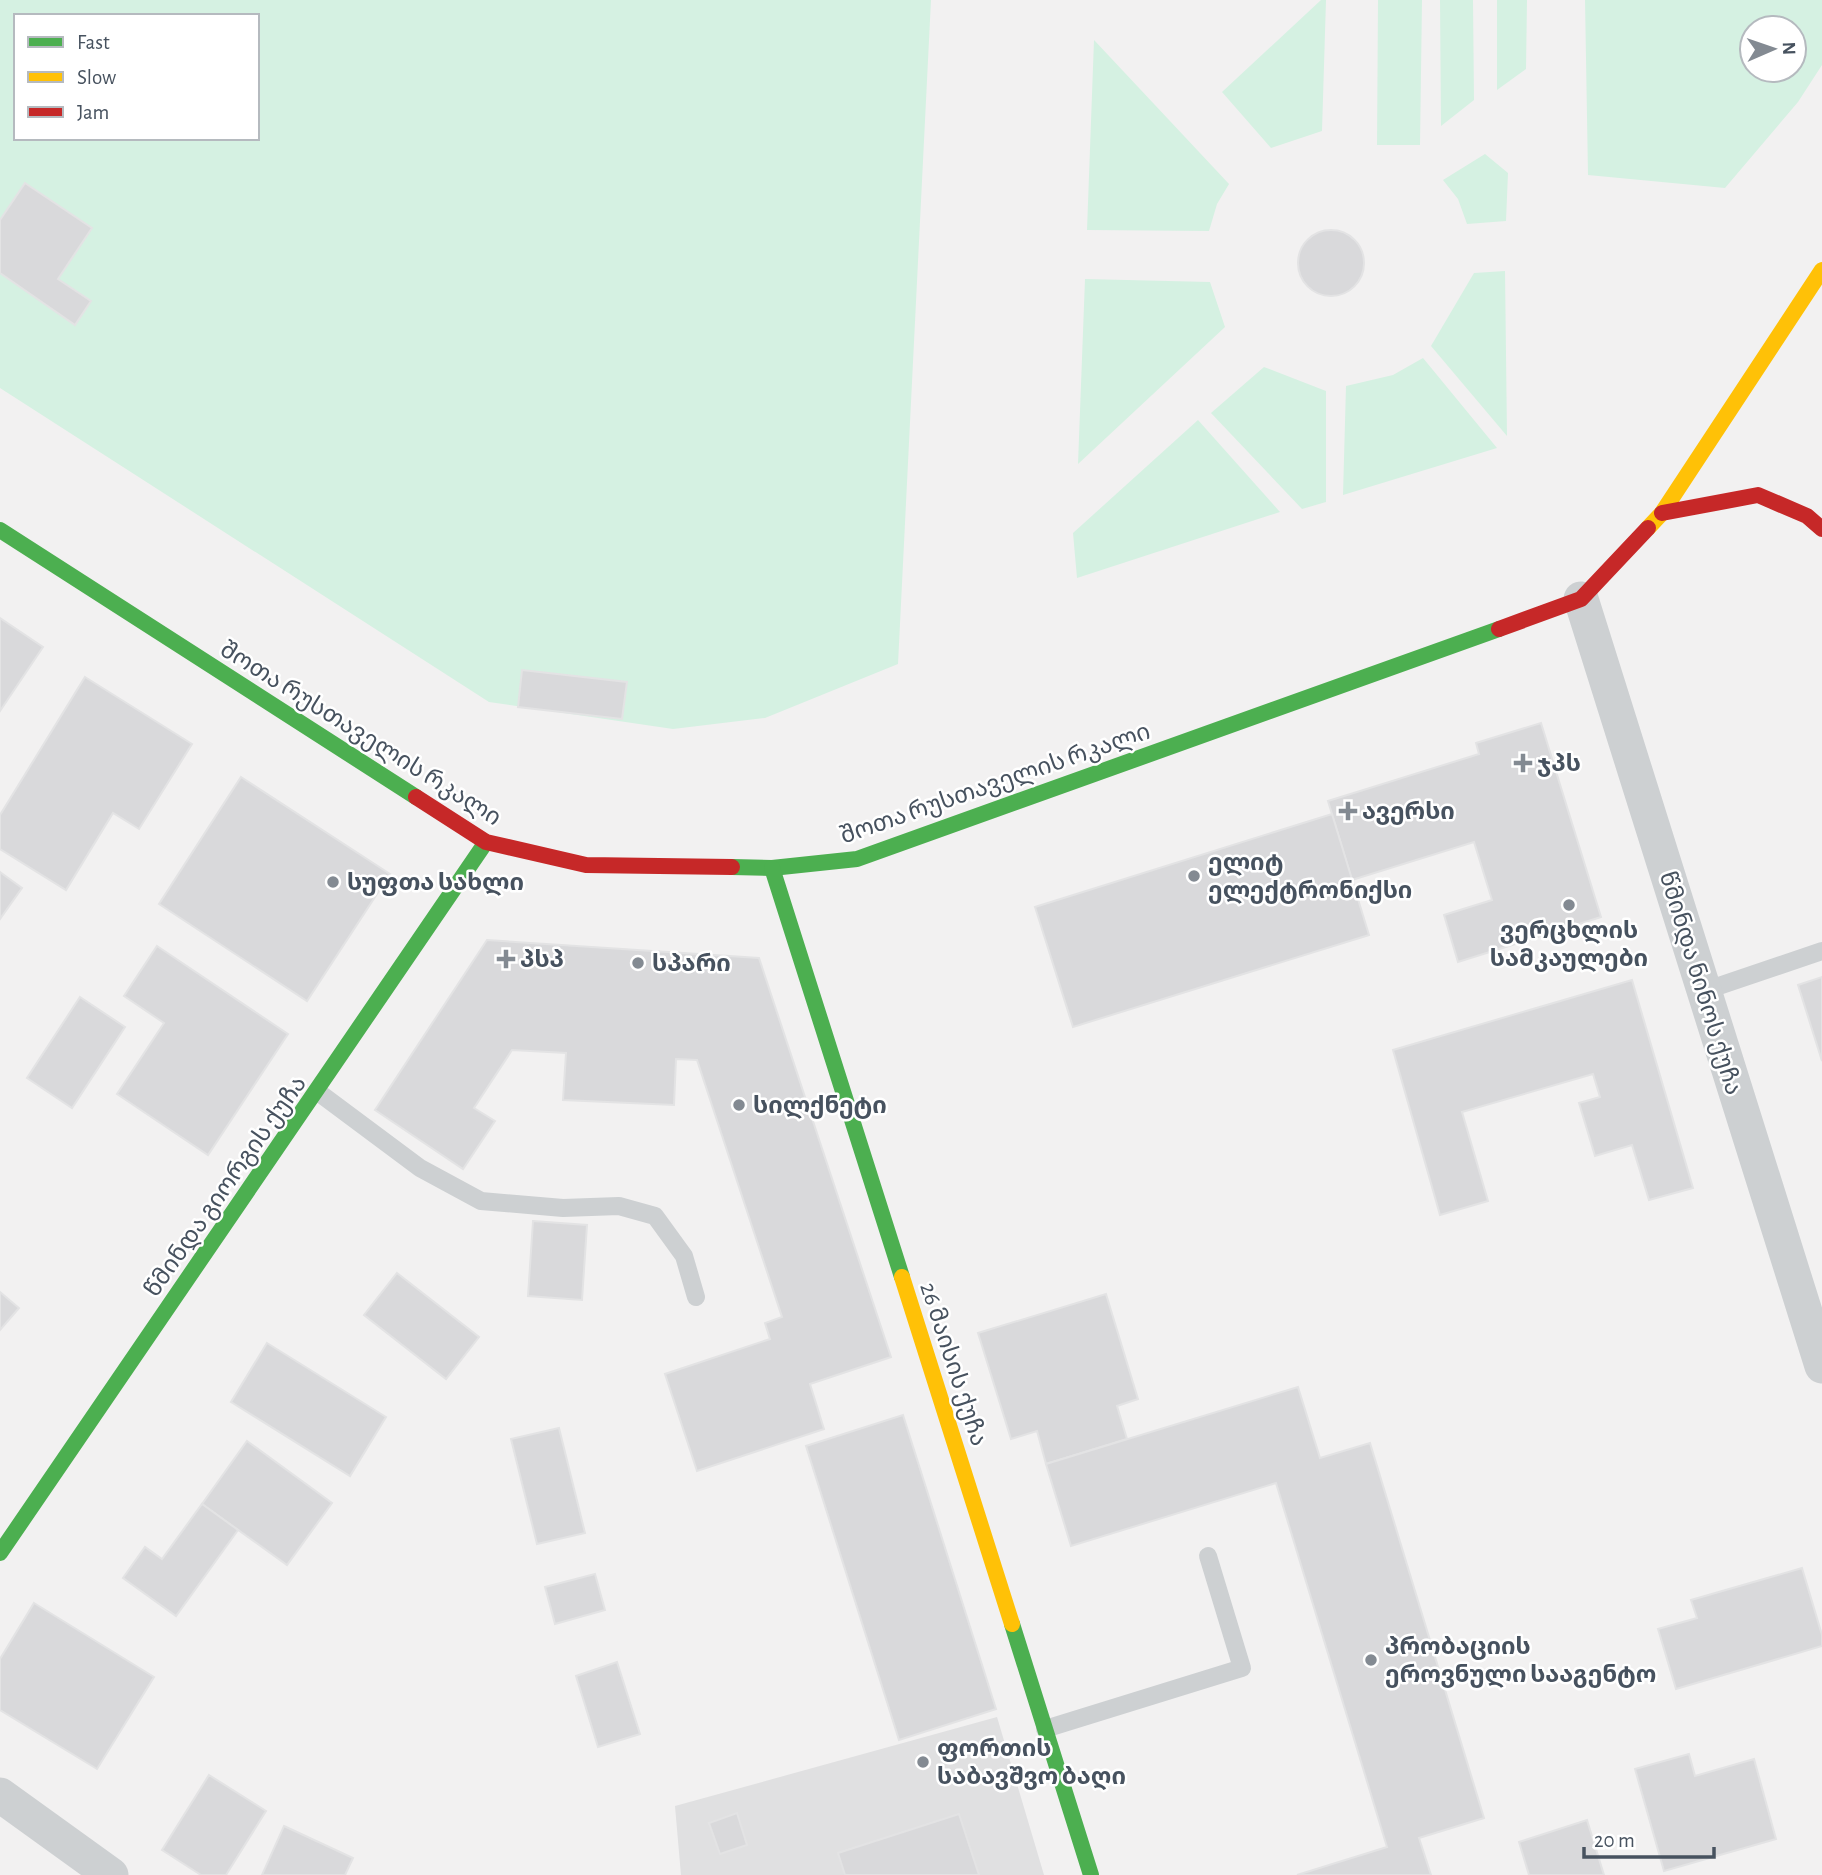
<svg xmlns="http://www.w3.org/2000/svg" width="1822" height="1875" font-family="'Alegreya Sans','Noto Sans Georgian',sans-serif">
<style>
.education{fill:#e0e0e1}
.green{fill:#d5f1e2;fill-rule:evenodd}
.building{fill:#d9d9db;stroke:#e3e3e4;stroke-width:2}
.lines{fill:none;stroke-linecap:round;stroke-linejoin:round}
.lane{stroke:#cdd0d2;stroke-width:18}
.street{stroke:#cdd0d2;stroke-width:35}
.fast{stroke:#4caf50;stroke-width:16}
.slow{stroke:#ffc107;stroke-width:16}
.jam{stroke:#c62828;stroke-width:16}
.poi-dot{fill:#838a92;stroke:#fff;stroke-width:2.5}
.labels{text-anchor:middle;stroke-width:5;stroke-linejoin:round;paint-order:stroke}
.street-label{font-size:24px;fill:#47525f;stroke:#fff}
.poi-label{font-size:24px;font-weight:bold;fill:#47525f;stroke:#fff;text-anchor:start}
</style>
<rect width="100%" height="100%" fill="#f2f1f1"/>
<path class="education" d="M 997,1717 L 1044,1875 L 681,1875 L 675,1806 Z"/>
<g class="green">
<path d="M 0,0 L 931,0 L 898,664 L 765,718 L 673,729 L 489,702 L 0,388 ZM 16,16 L 257,16 L 257,138 L 16,138 Z"/>
<path d="M 1321,0 L 1326,0 L 1322,131 L 1271,148 L 1222,92 Z"/>
<path d="M 1378,0 L 1422,0 L 1420,145 L 1377,145 Z"/>
<path d="M 1440,0 L 1473,0 L 1474,100 L 1441,126 Z"/>
<path d="M 1497,0 L 1527,0 L 1526,69 L 1497,90 Z"/>
<path d="M 1585,0 L 1822,0 L 1822,65 L 1798,102 L 1725,188 L 1588,175 ZM 1752,28 L 1794,28 L 1794,70 L 1752,70 Z"/>
<path d="M 1094,40 L 1229,184 L 1217,204 L 1209,231 L 1087,230 Z"/>
<path d="M 1485,154 L 1508,173 L 1506,221 L 1467,224 L 1458,199 L 1443,180 Z"/>
<path d="M 1505,271 L 1507,436 L 1431,346 L 1474,273 Z"/>
<path d="M 1085,279 L 1210,282 L 1225,327 L 1078,464 Z"/>
<path d="M 1423,358 L 1497,448 L 1343,495 L 1346,386 L 1393,375 Z"/>
<path d="M 1264,367 L 1326,391 L 1326,502 L 1302,509 L 1211,413 Z"/>
<path d="M 1198,420 L 1280,512 L 1077,578 L 1073,533 Z"/>
</g>
<g class="building">
<path d="M 25,183 L 92,228 L 58,279 L 91,301 L 75,325 L 0,273 L 0,220 Z"/>
<circle cx="1331" cy="263" r="33"/>
<path d="M 0,618 L 43,647 L 0,711 Z"/>
<path d="M 522,670 L 627,682 L 622,719 L 518,707 Z"/>
<path d="M 85,677 L 192,744 L 139,829 L 113,813 L 66,890 L 0,849 L 0,815 Z"/>
<path d="M 1541,723 L 1601,917 L 1458,962 L 1444,915 L 1492,900 L 1474,842 L 1352,880 L 1328,801 L 1479,754 L 1476,743 Z"/>
<path d="M 241,777 L 390,874 L 307,1001 L 159,904 Z"/>
<path d="M 1332,814 L 1369,935 L 1073,1027 L 1035,907 Z"/>
<path d="M 0,872 L 22,888 L 0,919 Z"/>
<path d="M 487,940 L 759,958 L 891,1357 L 810,1384 L 824,1429 L 697,1471 L 665,1374 L 770,1339 L 765,1323 L 782,1317 L 697,1060 L 676,1059 L 674,1105 L 563,1100 L 566,1053 L 512,1050 L 474,1108 L 495,1121 L 463,1169 L 375,1110 Z"/>
<path d="M 157,946 L 288,1034 L 208,1155 L 117,1094 L 164,1023 L 124,996 Z"/>
<path d="M 1822,977 L 1822,1061 L 1798,985 Z"/>
<path d="M 1632,980 L 1693,1188 L 1649,1200 L 1632,1145 L 1595,1156 L 1579,1103 L 1600,1097 L 1593,1074 L 1462,1112 L 1488,1201 L 1440,1215 L 1393,1050 Z"/>
<path d="M 80,997 L 125,1027 L 72,1108 L 27,1078 Z"/>
<path d="M 533,1221 L 587,1225 L 582,1300 L 528,1296 Z"/>
<path d="M 397,1273 L 479,1337 L 446,1379 L 364,1315 Z"/>
<path d="M 0,1292 L 19,1308 L 0,1330 Z"/>
<path d="M 1106,1294 L 1138,1399 L 1117,1406 L 1127,1439 L 1046,1464 L 1037,1431 L 1011,1439 L 978,1333 Z"/>
<path d="M 267,1343 L 386,1417 L 350,1476 L 231,1402 Z"/>
<path d="M 1298,1387 L 1320,1458 L 1370,1443 L 1484,1818 L 1419,1838 L 1431,1875 L 1297,1875 L 1387,1847 L 1276,1483 L 1071,1546 L 1046,1464 Z"/>
<path d="M 903,1415 L 996,1709 L 899,1740 L 806,1446 Z"/>
<path d="M 559,1428 L 585,1533 L 537,1544 L 511,1439 Z"/>
<path d="M 247,1441 L 332,1503 L 287,1565 L 202,1504 Z"/>
<path d="M 202,1504 L 238,1530 L 176,1616 L 123,1578 L 145,1547 L 162,1559 Z"/>
<path d="M 1802,1568 L 1822,1635 L 1822,1646 L 1676,1689 L 1658,1629 L 1697,1618 L 1691,1600 Z"/>
<path d="M 595,1574 L 605,1610 L 555,1624 L 545,1587 Z"/>
<path d="M 34,1603 L 154,1677 L 97,1769 L 0,1710 L 0,1659 Z"/>
<path d="M 617,1662 L 640,1734 L 598,1747 L 576,1676 Z"/>
<path d="M 1689,1754 L 1695,1776 L 1754,1759 L 1776,1839 L 1664,1871 L 1635,1769 Z"/>
<path d="M 209,1775 L 266,1811 L 226,1875 L 201,1875 L 162,1850 Z"/>
<path d="M 737,1813 L 747,1845 L 720,1854 L 709,1823 Z"/>
<path d="M 959,1814 L 979,1875 L 845,1875 L 838,1853 Z"/>
<path d="M 1587,1820 L 1604,1875 L 1529,1875 L 1519,1842 Z"/>
<path d="M 284,1826 L 353,1858 L 345,1875 L 262,1875 Z"/>
</g>
<g class="lines">
<g class="lane">
<path d="M 1704,991 L 1822,951"/>
<path d="M 318,1092 L 420,1168 L 481,1201 L 563,1208 L 619,1206 L 655,1216 L 684,1256 L 696,1297"/>
<path d="M 1045,1729 L 1242,1668 L 1208,1556"/>
</g>
<g class="street">
<path d="M 1581,599 L 1822,1366"/>
<path d="M 0,1795 L 111,1875"/>
</g>
<g class="fast">
<path d="M 0,530 L 416,797"/>
<path d="M 732,867 L 772,868 L 857,859 L 1499,629"/>
<path d="M 772,868 L 902,1277"/>
<path d="M 0,1553 L 486,842"/>
<path d="M 1012,1624 L 1091,1875"/>
</g>
<g class="slow">
<path d="M 1648,528 L 1662,513 L 1822,270"/>
<path d="M 902,1277 L 1012,1624"/>
</g>
<g class="jam">
<path d="M 1662,513 L 1758,495 L 1807,516 L 1822,529"/>
<path d="M 1499,629 L 1581,599 L 1648,528"/>
<path d="M 416,797 L 486,842 L 586,865 L 732,867"/>
</g>
</g>
<g class="poi-dot">
<path d="M1519.5 752.5h7v7h7v7h-7v7h-7v-7h-7v-7h7z"/>
<path d="M1344.5 800.5h7v7h7v7h-7v7h-7v-7h-7v-7h7z"/>
<circle cx="1194" cy="876" r="7"/>
<circle cx="333" cy="882" r="7"/>
<circle cx="1569" cy="905" r="7"/>
<path d="M502.5 948.5h7v7h7v7h-7v7h-7v-7h-7v-7h7z"/>
<circle cx="638" cy="963" r="7"/>
<circle cx="739" cy="1105" r="7"/>
<circle cx="1371" cy="1660" r="7"/>
<circle cx="923" cy="1762" r="7"/>
</g>
<g class="labels">
<g class="street-label">
<text transform="translate(361 733) rotate(32)" y="8">შოთა რუსთაველის რკალი</text>
<text transform="translate(995 783) rotate(-19)" y="8">შოთა რუსთაველის რკალი</text>
<text transform="translate(1701 983) rotate(73)" y="8">წმინდა ნინოს ქუჩა</text>
<text transform="translate(225 1186) rotate(-55)" y="8">წმინდა გიორგის ქუჩა</text>
<text transform="translate(954 1364) rotate(72)" y="8">26 მაისის ქუჩა</text>
</g>
<g class="poi-label">
<text x="1537" y="771">ჯპს</text>
<text x="1362" y="819">ავერსი</text>
<text x="1208" y="870">ელიტ<tspan x="1208" dy="28">ელექტრონიქსი</tspan></text>
<text x="347" y="890">სუფთა სახლი</text>
<text x="1569" y="938" text-anchor="middle">ვერცხლის<tspan x="1569" dy="28">სამკაულები</tspan></text>
<text x="520" y="967">პსპ</text>
<text x="652" y="971">სპარი</text>
<text x="753" y="1113">სილქნეტი</text>
<text x="1385" y="1654">პრობაციის<tspan x="1385" dy="28">ეროვნული სააგენტო</tspan></text>
<text x="937" y="1756">ფორთის<tspan x="937" dy="28">საბავშვო ბაღი</tspan></text>
</g>
</g>
<rect x="14" y="14" width="245" height="126" fill="#ffffff" stroke="#b5babf" stroke-width="2"/>
<rect x="28" y="37" width="35" height="10" fill="#4caf50" stroke="#b5babf" stroke-width="2"/>
<text x="77" y="49" font-size="21" fill="#47525f">Fast</text>
<rect x="28" y="72" width="35" height="10" fill="#ffc107" stroke="#b5babf" stroke-width="2"/>
<text x="77" y="84" font-size="21" fill="#47525f">Slow</text>
<rect x="28" y="107" width="35" height="10" fill="#c62828" stroke="#b5babf" stroke-width="2"/>
<text x="77" y="119" font-size="21" fill="#47525f">Jam</text>
<g transform="translate(1773 49) rotate(88)"><circle r="33" fill="#ffffff" stroke="#b5babf" stroke-width="2"/>
<path d="M0-5L12 26L0 18L-12 26Z" fill="#838a92"/>
<text y="-10" font-size="19" font-weight="bold" text-anchor="middle" fill="#47525f">N</text>
</g>
<path d="M1584 1847v10h130v-10" fill="none" stroke="#47525f" stroke-width="3.5"/>
<text x="1594" y="1847" font-size="21" fill="#47525f" stroke="#ffffff" stroke-width="5" paint-order="stroke">20 m</text>
</svg>
